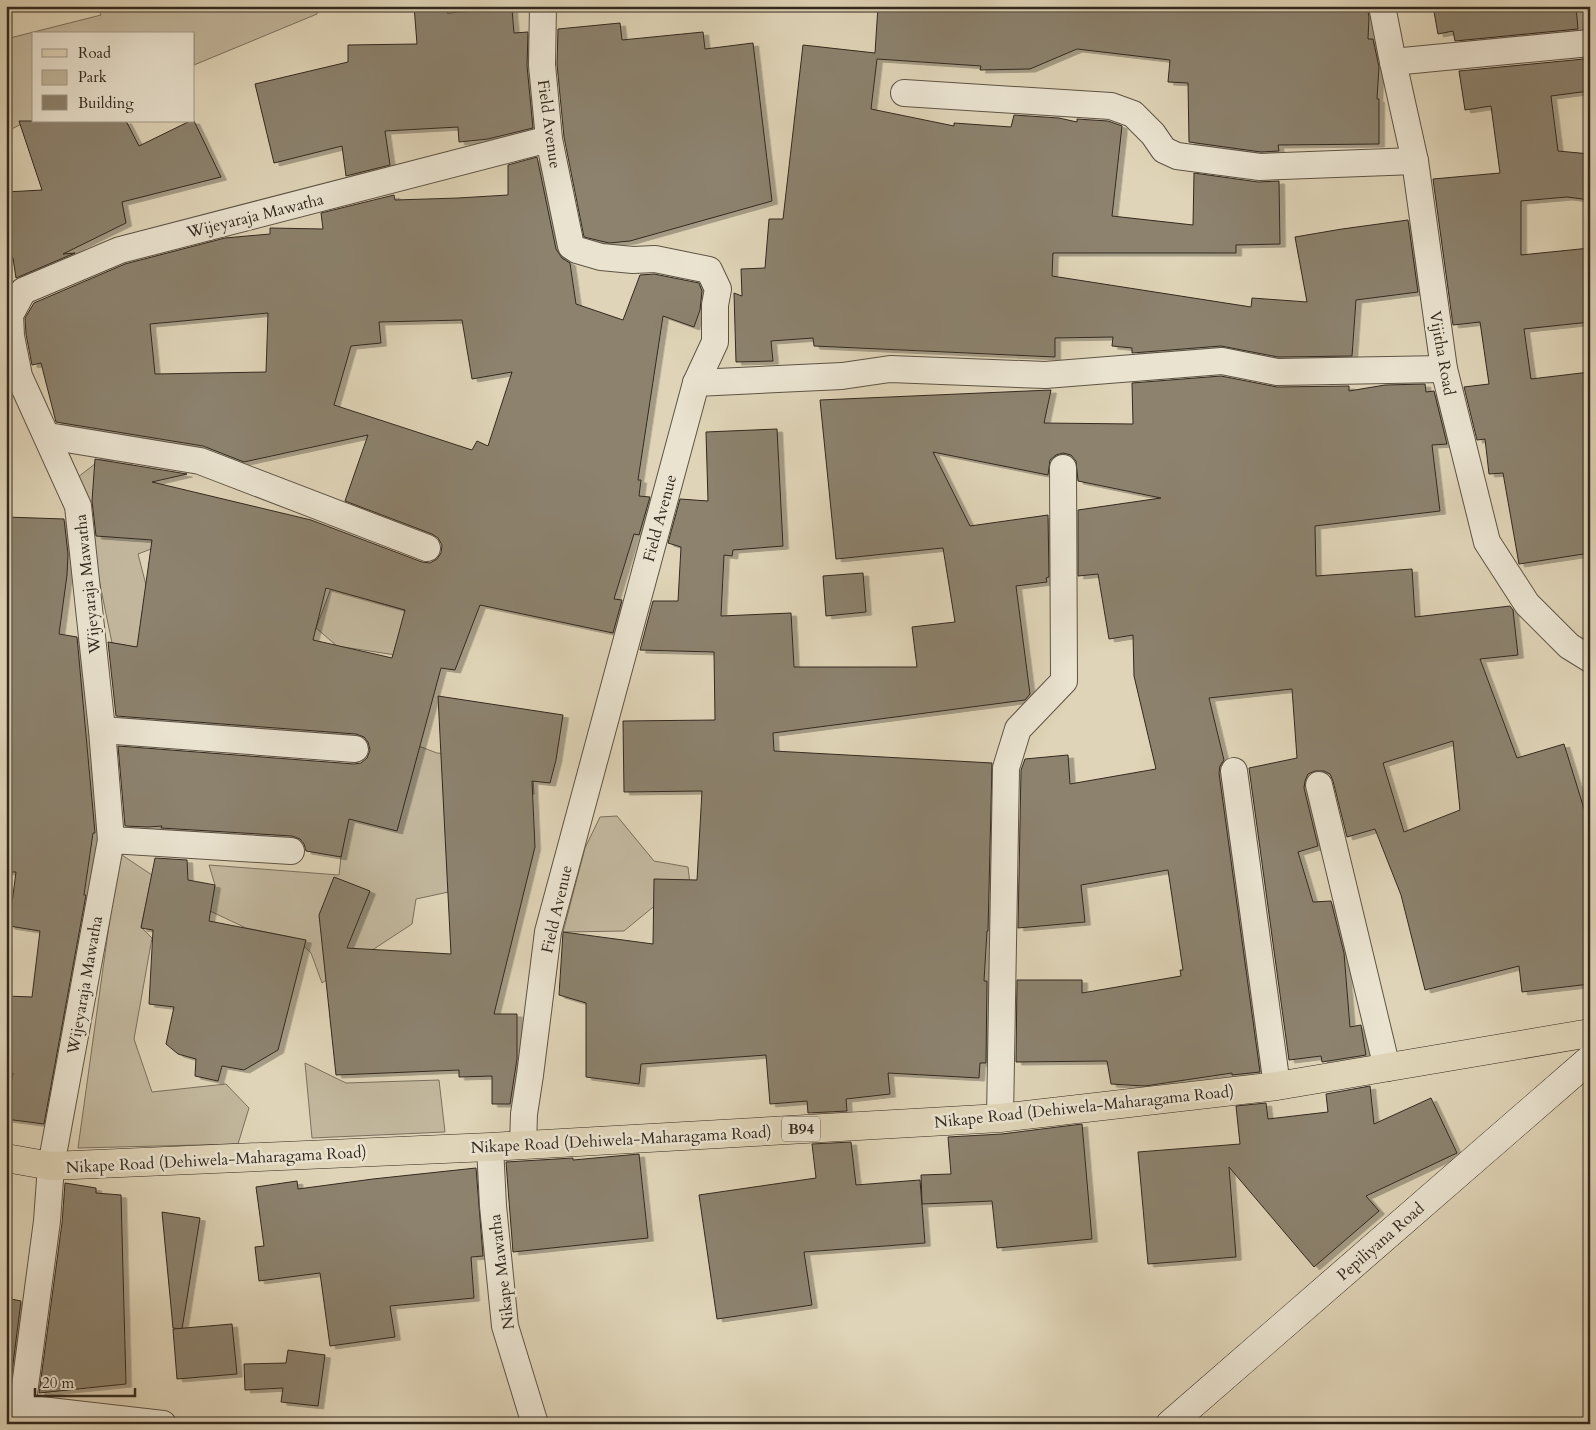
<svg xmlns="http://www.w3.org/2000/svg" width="1596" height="1430" font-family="Cardo,serif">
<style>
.green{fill:#c2b79d;stroke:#7a705e}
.building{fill:#8c826e;stroke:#33291f;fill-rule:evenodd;filter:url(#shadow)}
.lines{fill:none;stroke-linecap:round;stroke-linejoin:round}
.street-casing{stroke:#5e5445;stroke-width:28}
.secondary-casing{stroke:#33291f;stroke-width:29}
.primary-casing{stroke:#33291f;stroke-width:29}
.street{stroke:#eae3d0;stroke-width:26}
.secondary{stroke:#eae3d0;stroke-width:28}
.primary{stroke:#dfd4b7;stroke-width:28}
.labels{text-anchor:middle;stroke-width:5;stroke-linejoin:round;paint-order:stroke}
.shield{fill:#eae3d0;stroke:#6a6154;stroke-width:1}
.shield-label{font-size:15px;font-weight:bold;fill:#33291f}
.street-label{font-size:16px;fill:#33291f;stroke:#eae3d0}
</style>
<defs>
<filter id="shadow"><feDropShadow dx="5.5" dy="3" stdDeviation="0" flood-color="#0004"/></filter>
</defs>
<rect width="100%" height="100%" fill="#dfd4b7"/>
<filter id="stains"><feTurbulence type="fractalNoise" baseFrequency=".004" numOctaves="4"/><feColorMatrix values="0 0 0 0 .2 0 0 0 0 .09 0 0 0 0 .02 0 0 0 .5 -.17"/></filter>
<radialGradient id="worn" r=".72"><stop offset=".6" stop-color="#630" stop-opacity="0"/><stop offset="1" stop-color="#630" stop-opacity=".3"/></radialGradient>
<g class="green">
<path d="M 97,6 L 318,6 L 317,14 L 194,65 L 194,34 L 34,34 L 34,121 L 25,122 L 6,132 L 6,39 L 101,15 Z"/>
<path d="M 100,460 L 129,460 L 148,489 L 164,544 L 138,554 L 146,585 L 152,650 L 112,643 L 78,477 Z"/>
<path d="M 333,583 L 369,600 L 411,612 L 402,656 L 337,646 L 316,628 Z"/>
<path d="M 400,739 L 437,753 L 532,762 L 534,794 L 496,798 L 458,890 L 416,899 L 412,924 L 322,983 L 311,953 L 295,938 L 246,928 L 210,911 L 215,885 L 209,865 L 339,875 L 341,857 L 358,768 Z"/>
<path d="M 617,816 L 654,861 L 688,867 L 691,893 L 669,894 L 624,931 L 563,932 L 585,848 L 600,817 Z"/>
<path d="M 119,853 L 152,875 L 141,927 L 152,938 L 134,1039 L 152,1092 L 226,1084 L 249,1108 L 238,1144 L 78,1148 Z"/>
<path d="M 305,1063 L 346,1083 L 439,1080 L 445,1132 L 312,1138 Z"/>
</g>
<g class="building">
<path d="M 414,6 L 447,6 L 447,13 L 512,9 L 514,33 L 528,32 L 527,66 L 533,128 L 488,139 L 459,142 L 458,127 L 385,131 L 390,165 L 346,176 L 342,146 L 274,163 L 255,84 L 348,62 L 348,45 L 417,44 Z"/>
<path d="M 878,6 L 1367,6 L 1369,17 L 1368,39 L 1373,39 L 1379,67 L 1377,99 L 1379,99 L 1379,144 L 1278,145 L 1279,151 L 1261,152 L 1189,142 L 1188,83 L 1168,82 L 1170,60 L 1077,49 L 1030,69 L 980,70 L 981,66 L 877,59 L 871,109 L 954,126 L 954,123 L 1011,127 L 1014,115 L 1059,118 L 1077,122 L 1077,119 L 1108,121 L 1122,126 L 1112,216 L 1193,225 L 1194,173 L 1258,182 L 1279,181 L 1280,244 L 1236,245 L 1236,253 L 1053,253 L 1052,276 L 1251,307 L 1252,298 L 1307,302 L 1295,237 L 1342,229 L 1408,220 L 1418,292 L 1356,300 L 1352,356 L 1278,357 L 1221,346 L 1132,353 L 1132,348 L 1112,346 L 1113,337 L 1055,338 L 1055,357 L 814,346 L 813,338 L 771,341 L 773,361 L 736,362 L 734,293 L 742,296 L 741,269 L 765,268 L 769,219 L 783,219 L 803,45 L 875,53 Z"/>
<path d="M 1433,6 L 1576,6 L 1578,29 L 1455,41 L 1453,31 L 1438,34 Z"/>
<path d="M 620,23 L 622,40 L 703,32 L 705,49 L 753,43 L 772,201 L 630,241 L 609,243 L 584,237 L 564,137 L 557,64 L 558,29 Z"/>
<path d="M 1584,59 L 1589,91 L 1551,96 L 1558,151 L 1590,154 L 1590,200 L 1567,197 L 1521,201 L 1521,255 L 1590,248 L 1590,322 L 1524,329 L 1531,379 L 1590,372 L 1590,553 L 1519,564 L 1503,473 L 1489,474 L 1485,439 L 1477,440 L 1464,387 L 1489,384 L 1480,322 L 1453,325 L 1433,179 L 1500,173 L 1491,106 L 1465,110 L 1459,71 Z"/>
<path d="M 19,121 L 126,121 L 139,146 L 190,121 L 194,121 L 221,177 L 122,202 L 126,223 L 63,254 L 75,253 L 16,278 L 13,258 L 6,258 L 6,192 L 42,190 Z"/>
<path d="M 537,157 L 556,249 L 562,258 L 570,263 L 576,304 L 623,320 L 640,275 L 654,274 L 699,283 L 702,291 L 700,310 L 694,327 L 663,316 L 638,480 L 641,480 L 639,496 L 650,497 L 639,535 L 634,534 L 614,599 L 622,600 L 613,633 L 480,605 L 455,670 L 441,668 L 397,831 L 349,819 L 341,857 L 306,851 L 304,844 L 300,839 L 292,836 L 161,828 L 162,826 L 148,827 L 125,826 L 118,746 L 354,764 L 361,763 L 367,758 L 370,750 L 368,742 L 364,737 L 356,734 L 116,716 L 108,642 L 137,647 L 152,540 L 96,536 L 92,501 L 95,459 L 187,474 L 152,482 L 311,520 L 422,562 L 430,563 L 437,559 L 441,553 L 442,545 L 438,538 L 432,534 L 345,501 L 368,435 L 244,462 L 203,446 L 56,422 L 41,363 L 32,365 L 26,334 L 25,318 L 34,303 L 125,264 L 225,238 L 270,234 L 270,228 L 323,229 L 321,213 L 394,195 L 395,200 L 458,198 L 508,195 L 508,165 ZM 268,313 L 266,372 L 155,374 L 150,324 ZM 462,320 L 472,379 L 512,372 L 488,446 L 477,441 L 472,450 L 334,405 L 351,346 L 381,343 L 379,322 ZM 326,588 L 405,610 L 392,658 L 313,640 Z"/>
<path d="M 1221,376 L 1277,387 L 1349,386 L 1349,391 L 1385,385 L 1425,384 L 1426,392 L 1434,391 L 1447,444 L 1432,445 L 1440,511 L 1315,526 L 1316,576 L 1412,569 L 1415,617 L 1510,606 L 1513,610 L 1518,655 L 1480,659 L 1517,758 L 1564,744 L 1590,828 L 1590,984 L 1522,992 L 1519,966 L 1425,990 L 1401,895 L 1375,829 L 1347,837 L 1333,781 L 1330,774 L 1324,771 L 1315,771 L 1308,774 L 1305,781 L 1304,788 L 1318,846 L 1298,852 L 1313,902 L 1331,901 L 1344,953 L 1350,1027 L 1361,1025 L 1366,1055 L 1322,1062 L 1321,1056 L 1289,1060 L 1249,768 L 1297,758 L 1292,689 L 1209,698 L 1224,760 L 1220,766 L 1219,773 L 1260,1072 L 1232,1075 L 1232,1073 L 1145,1086 L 1111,1084 L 1107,1061 L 1016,1062 L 1017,980 L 1082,980 L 1082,993 L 1181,976 L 1180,970 L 1183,970 L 1168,870 L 1081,885 L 1085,922 L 1018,928 L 1021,770 L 1025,759 L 1068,755 L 1070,784 L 1156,769 L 1134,676 L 1133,635 L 1109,639 L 1098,574 L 1078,576 L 1078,510 L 1161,498 L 1078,481 L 1076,461 L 1071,455 L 1063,453 L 1056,455 L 1050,460 L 1048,475 L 933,452 L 970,526 L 1048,515 L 1049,577 L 1046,578 L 1047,582 L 1016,586 L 1030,694 L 1025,700 L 773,733 L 774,751 L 992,763 L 988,931 L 987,931 L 984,981 L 987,981 L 986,1063 L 980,1063 L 979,1078 L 888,1073 L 890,1094 L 846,1099 L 847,1111 L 808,1113 L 807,1101 L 770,1104 L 766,1055 L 641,1064 L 639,1084 L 586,1077 L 586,1003 L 559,995 L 563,932 L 653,944 L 654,879 L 697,880 L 702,791 L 624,792 L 623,721 L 715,720 L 714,652 L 640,650 L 653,601 L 678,601 L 681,547 L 668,543 L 680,499 L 708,501 L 706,432 L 777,429 L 783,546 L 733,550 L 732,556 L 724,555 L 721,616 L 791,613 L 794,667 L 917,667 L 912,627 L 955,622 L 943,548 L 836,559 L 820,400 L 1051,390 L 1044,423 L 1133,424 L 1132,383 ZM 1453,741 L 1460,810 L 1404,832 L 1383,763 Z"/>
<path d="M 6,517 L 64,519 L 68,554 L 67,575 L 59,634 L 77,637 L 95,833 L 93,833 L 84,895 L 86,895 L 44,1124 L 6,1119 L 13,1073 L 6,1073 L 6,996 L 32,997 L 40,931 L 9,926 L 16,872 L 6,872 Z"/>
<path d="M 863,573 L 866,612 L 826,616 L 823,576 Z"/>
<path d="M 438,696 L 563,715 L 556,760 L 550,783 L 532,781 L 535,847 L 494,1014 L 517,1014 L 517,1059 L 510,1104 L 492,1104 L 492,1076 L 459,1077 L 459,1070 L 336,1075 L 319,915 L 334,877 L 370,891 L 347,948 L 451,954 Z"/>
<path d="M 155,858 L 187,860 L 188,880 L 215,885 L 209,921 L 306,940 L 278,1050 L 244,1070 L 222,1066 L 218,1081 L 195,1076 L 196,1059 L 178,1054 L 166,1044 L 174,1007 L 149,1004 L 153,930 L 141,928 Z"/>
<path d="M 1370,1086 L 1374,1124 L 1431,1098 L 1457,1153 L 1366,1196 L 1379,1211 L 1314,1267 L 1229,1167 L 1236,1257 L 1148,1264 L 1138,1152 L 1240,1144 L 1236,1106 L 1266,1103 L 1268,1119 L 1328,1112 L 1326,1094 Z"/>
<path d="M 1082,1124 L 1092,1239 L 997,1248 L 992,1201 L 922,1204 L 921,1175 L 951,1174 L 948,1137 L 1002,1134 Z"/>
<path d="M 851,1142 L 856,1185 L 920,1180 L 925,1243 L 804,1252 L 812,1305 L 717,1319 L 699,1195 L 816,1178 L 812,1144 Z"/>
<path d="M 639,1154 L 648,1238 L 513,1252 L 506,1162 L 573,1158 L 573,1160 Z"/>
<path d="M 476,1168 L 483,1256 L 471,1257 L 474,1298 L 390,1306 L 395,1337 L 330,1346 L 320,1273 L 259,1281 L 255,1247 L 264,1246 L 256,1187 L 297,1181 L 298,1189 L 373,1179 Z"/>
<path d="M 65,1183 L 96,1188 L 96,1193 L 121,1195 L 126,1384 L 39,1393 L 62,1223 Z"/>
<path d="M 162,1212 L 200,1218 L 182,1329 L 173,1328 Z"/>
<path d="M 6,1298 L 21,1301 L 9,1395 L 6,1396 Z"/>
<path d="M 232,1324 L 237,1374 L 177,1379 L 173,1329 Z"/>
<path d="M 288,1350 L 325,1355 L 318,1406 L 281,1402 L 283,1388 L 245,1390 L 244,1364 L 286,1363 Z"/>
</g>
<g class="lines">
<defs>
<g id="street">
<path d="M 1382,6 L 1393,62 L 1415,161 L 1444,369 L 1487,542 L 1527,604 L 1569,646 L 1590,659"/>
<path d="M 1393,62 L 1590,43"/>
<path d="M 904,93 L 1111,106 L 1133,114 L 1153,134 L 1164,150 L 1177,156 L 1260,167 L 1415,161"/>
<path d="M 696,383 L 842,376 L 890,369 L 1045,375 L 1222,361 L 1277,372 L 1444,369"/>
<path d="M 48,436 L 200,461 L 427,548"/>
<path d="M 102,730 L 355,749"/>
<path d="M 1234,771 L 1277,1086"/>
<path d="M 1319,785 L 1387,1068"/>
<path d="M 111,840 L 291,851"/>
<path d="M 1000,1118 L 1006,768 L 1018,729 L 1064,681 L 1063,468"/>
<path d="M 523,1145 L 524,1114 L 530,1075 L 548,932 L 696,383 L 715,342 L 715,305 L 718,289 L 709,270 L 655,259 L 633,260 L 601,257 L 577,250 L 571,246 L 549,139 L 542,65 L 543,6"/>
<path d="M 490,1147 L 493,1206 L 505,1326 L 535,1424"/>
<path d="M 23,1408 L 163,1424"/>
<path d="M 20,1424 L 47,1221 L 51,1166 L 111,840 L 102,730 L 78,506 L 19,376 L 11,336 L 10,315 L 23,291 L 120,250 L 549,139"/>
</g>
<path id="secondary" d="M 1170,1424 L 1590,1059"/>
<path id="primary" d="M 6,1158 L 51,1166 L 490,1147 L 1000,1118 L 1277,1086 L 1590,1033"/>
</defs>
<use href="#street" class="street-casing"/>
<use href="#secondary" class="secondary-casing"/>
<use href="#primary" class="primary-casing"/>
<use href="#street" class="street"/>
<use href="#secondary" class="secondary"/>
<use href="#primary" class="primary"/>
</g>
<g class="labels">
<rect class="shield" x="782" y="1116.5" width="38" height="25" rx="4"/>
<g class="shield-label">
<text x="801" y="1134">B94</text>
</g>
<g class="street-label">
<text transform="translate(550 124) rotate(82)" y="6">Field Avenue</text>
<text transform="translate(255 215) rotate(-14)" y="6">Wijeyaraja Mawatha</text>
<text transform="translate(1443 353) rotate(80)" y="6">Vijitha Road</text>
<text transform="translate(659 518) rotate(-75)" y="6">Field Avenue</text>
<text transform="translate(87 584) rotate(-96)" y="6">Wijeyaraja Mawatha</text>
<text transform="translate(556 909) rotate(-77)" y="6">Field Avenue</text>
<text transform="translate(84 985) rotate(-80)" y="6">Wijeyaraja Mawatha</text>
<text transform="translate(1084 1106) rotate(-6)" y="6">Nikape Road (Dehiwela-Maharagama Road)</text>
<text transform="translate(621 1139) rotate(-3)" y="6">Nikape Road (Dehiwela-Maharagama Road)</text>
<text transform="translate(216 1159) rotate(-3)" y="6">Nikape Road (Dehiwela-Maharagama Road)</text>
<text transform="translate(1380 1241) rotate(-41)" y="6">Pepiliyana Road</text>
<text transform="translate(501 1272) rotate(-97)" y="6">Nikape Mawatha</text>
</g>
</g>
<rect width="1596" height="1430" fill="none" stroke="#dfd4b7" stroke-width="25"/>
<rect x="8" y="8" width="1581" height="1415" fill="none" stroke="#33291f" stroke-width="2.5"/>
<rect x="12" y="12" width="1571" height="1405" fill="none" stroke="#33291f"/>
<rect x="32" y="32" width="162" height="90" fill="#eae3d0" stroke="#a19989"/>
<rect x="42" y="49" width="25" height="8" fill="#dfd4b7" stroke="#a19989"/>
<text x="78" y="58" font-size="15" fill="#33291f">Road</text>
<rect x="42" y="70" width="25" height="15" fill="#c2b79d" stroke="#a19989"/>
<text x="78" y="82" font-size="15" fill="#33291f">Park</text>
<rect x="42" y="95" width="25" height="15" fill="#8c826e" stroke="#a19989"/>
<text x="78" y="108" font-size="15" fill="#33291f">Building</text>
<path d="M35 1388v8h100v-8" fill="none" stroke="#33291f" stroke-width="2.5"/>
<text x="42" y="1388" font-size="15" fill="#33291f" stroke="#eae3d0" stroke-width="4" paint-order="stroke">20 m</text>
<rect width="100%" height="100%" filter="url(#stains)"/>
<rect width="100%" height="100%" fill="url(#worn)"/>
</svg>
